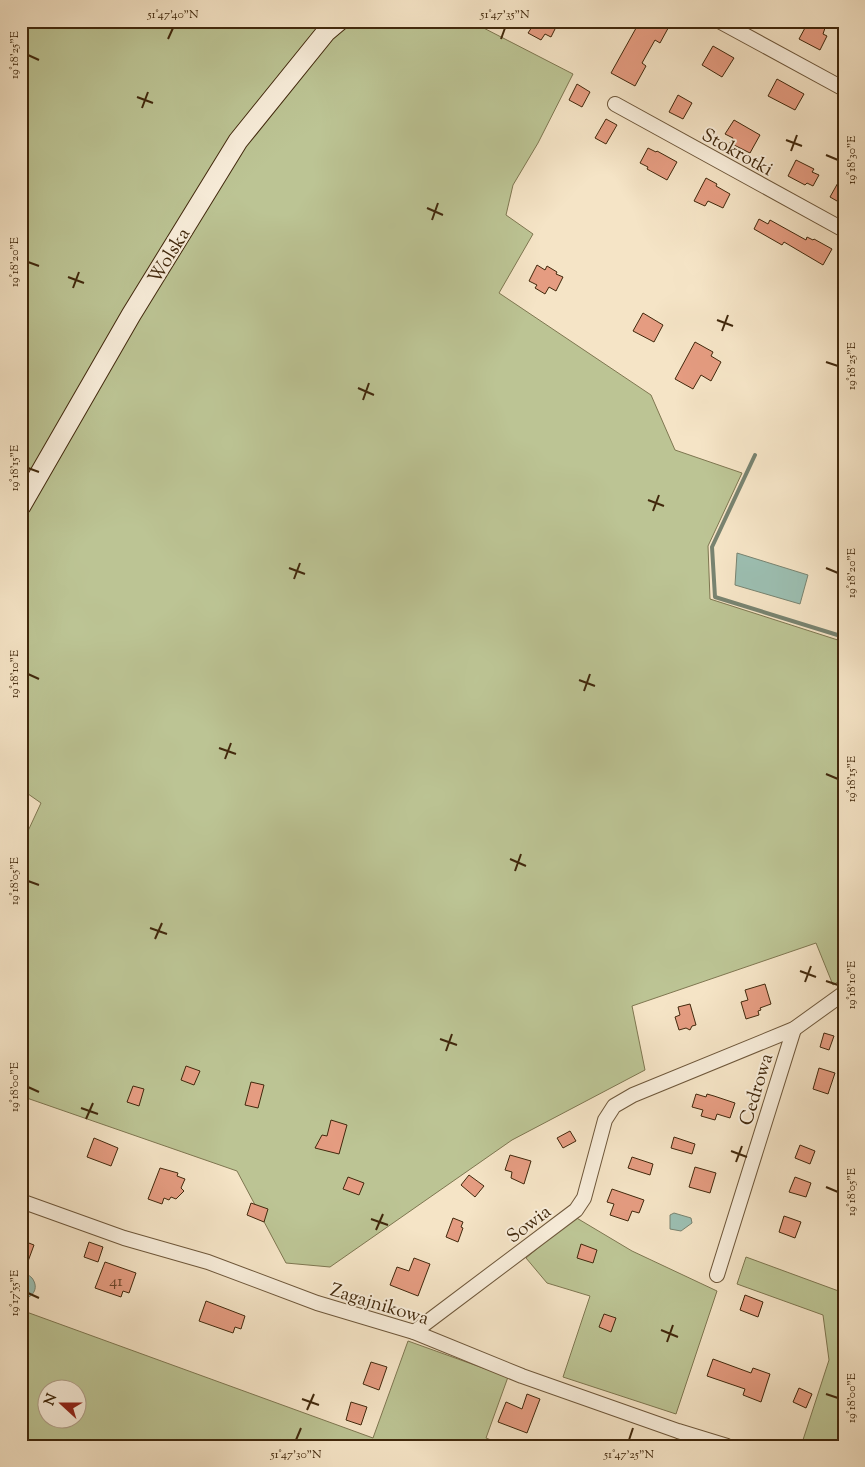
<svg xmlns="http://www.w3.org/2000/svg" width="865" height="1467" font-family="'Sorts Mill Goudy',serif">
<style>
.green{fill:#bcc494;stroke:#7e7650;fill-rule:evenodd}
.water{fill:#9cbfb2;stroke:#788370}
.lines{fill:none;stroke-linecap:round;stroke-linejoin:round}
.stream{stroke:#788370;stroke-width:4}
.building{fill:#e59c81;stroke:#41280c}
.street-casing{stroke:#6e573a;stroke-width:16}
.secondary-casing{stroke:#41280c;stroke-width:21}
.street{stroke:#f8edda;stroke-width:14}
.secondary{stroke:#f8edda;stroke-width:19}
.ticks{fill:none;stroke:#41280c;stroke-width:2}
.labels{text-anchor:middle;stroke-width:4;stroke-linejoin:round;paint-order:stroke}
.number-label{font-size:16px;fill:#6a4529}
.street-label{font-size:19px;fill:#41280c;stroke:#f8edda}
.neatline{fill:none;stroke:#41280c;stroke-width:2}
.ticks-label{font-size:12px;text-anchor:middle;fill:#41280c}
</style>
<rect width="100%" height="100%" fill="#f5e4c6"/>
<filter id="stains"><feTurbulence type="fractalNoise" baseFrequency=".004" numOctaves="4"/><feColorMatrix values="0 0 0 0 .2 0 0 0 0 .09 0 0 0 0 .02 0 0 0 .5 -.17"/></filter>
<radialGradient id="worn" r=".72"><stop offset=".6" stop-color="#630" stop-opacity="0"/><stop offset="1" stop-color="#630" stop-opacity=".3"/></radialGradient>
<g class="green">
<path d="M 21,21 L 470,21 L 573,74 L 538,143 L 513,185 L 506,215 L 533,234 L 499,293 L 651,395 L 675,450 L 742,473 L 708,546 L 710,599 L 844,642 L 844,978 L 833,985 L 816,943 L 632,1006 L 645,1070 L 512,1140 L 330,1267 L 286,1263 L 237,1171 L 21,1096 L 21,846 L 41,803 L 21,789 Z"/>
<path d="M 575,1217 L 632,1251 L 717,1291 L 676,1414 L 563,1377 L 590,1296 L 547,1283 L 526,1258 Z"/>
<path d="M 746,1257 L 844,1293 L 844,1446 L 801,1446 L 829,1360 L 823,1315 L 737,1284 Z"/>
<path d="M 21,1310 L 373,1438 L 408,1341 L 508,1377 L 486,1438 L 506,1446 L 21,1446 ZM 48,1390 L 78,1390 L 78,1420 L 48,1420 Z"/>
</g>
<g class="water">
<path d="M 737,553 L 808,575 L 800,604 L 735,585 Z"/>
<path d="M 674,1213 L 691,1218 L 692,1223 L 681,1231 L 670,1229 L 670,1215 Z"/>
<path d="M 21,1270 C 24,1272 29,1275 32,1278 C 40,1289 32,1298 21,1300 Z"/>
</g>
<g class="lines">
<path class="stream" d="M 755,455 L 712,547 L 715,597 L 844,637"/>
</g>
<g class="building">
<path d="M 536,21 L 559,21 L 551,37 L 545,34 L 541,40 L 528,33 Z"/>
<path d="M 640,21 L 672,21 L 660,43 L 655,40 L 642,63 L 646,66 L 635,86 L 611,73 Z"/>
<path d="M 812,21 L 825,28 L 823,34 L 827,36 L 820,50 L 799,39 L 806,26 L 808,27 Z"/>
<path d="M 713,46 L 734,58 L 722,77 L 702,65 Z"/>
<path d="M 777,79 L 804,94 L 795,110 L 768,96 Z"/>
<path d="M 577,84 L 590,92 L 582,107 L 569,100 Z"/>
<path d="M 678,95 L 692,103 L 683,119 L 669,112 Z"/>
<path d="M 606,119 L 617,125 L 606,144 L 595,138 Z"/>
<path d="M 734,120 L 760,135 L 750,153 L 730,143 L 733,138 L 725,134 Z"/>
<path d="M 648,148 L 656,152 L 657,151 L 677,162 L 667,180 L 647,169 L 648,167 L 640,163 Z"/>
<path d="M 796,160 L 814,169 L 812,172 L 819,175 L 813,186 L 807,183 L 805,185 L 788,176 Z"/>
<path d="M 844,172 L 844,205 L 830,197 Z"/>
<path d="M 706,178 L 717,184 L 716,186 L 730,194 L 723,208 L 708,201 L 705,206 L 694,201 Z"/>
<path d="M 759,219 L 768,224 L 770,220 L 806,240 L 807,237 L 813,240 L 814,239 L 832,249 L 823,265 L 784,242 L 782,245 L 754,229 Z"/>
<path d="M 537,265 L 545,270 L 547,266 L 557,272 L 556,274 L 563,277 L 556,291 L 549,287 L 545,294 L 535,288 L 537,285 L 529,281 Z"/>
<path d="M 643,313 L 663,325 L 654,342 L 633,331 Z"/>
<path d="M 695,342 L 713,352 L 711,356 L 721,362 L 711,381 L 701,375 L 693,389 L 675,379 Z"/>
<path d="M 765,984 L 771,1004 L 760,1008 L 761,1010 L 758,1011 L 759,1015 L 746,1019 L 741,1002 L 748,1000 L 745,990 Z"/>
<path d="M 690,1004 L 696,1025 L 692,1026 L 690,1030 L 686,1028 L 679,1030 L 675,1017 L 680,1015 L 678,1007 Z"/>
<path d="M 824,1033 L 834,1036 L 829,1050 L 820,1047 Z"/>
<path d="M 186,1066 L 200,1071 L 194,1085 L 181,1080 Z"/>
<path d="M 819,1068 L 835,1073 L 828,1094 L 813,1089 Z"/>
<path d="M 251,1082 L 264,1085 L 258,1108 L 245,1105 Z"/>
<path d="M 133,1086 L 144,1089 L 139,1106 L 127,1102 Z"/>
<path d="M 696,1094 L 706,1097 L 707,1094 L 714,1096 L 735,1103 L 730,1118 L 717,1114 L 715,1120 L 701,1116 L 703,1110 L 692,1107 Z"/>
<path d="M 331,1120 L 347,1125 L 339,1154 L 315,1148 L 322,1135 L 327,1136 Z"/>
<path d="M 570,1131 L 576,1141 L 563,1148 L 557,1138 Z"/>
<path d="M 674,1137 L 695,1144 L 692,1154 L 671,1148 Z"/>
<path d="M 94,1138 L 118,1148 L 111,1166 L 87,1157 Z"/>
<path d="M 800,1145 L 815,1151 L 810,1164 L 795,1158 Z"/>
<path d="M 510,1155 L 531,1161 L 524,1184 L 511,1178 L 512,1172 L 505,1170 Z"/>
<path d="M 632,1157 L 653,1164 L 650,1175 L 628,1168 Z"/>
<path d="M 695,1167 L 716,1173 L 710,1193 L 689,1187 Z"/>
<path d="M 160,1168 L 178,1173 L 177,1176 L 185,1179 L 181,1188 L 184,1191 L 176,1199 L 171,1197 L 169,1200 L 164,1198 L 162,1204 L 148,1199 Z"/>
<path d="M 469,1175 L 484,1186 L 475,1197 L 461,1185 Z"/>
<path d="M 348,1177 L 364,1183 L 359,1195 L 343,1189 Z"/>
<path d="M 795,1177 L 811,1183 L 806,1197 L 789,1192 Z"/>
<path d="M 612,1189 L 644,1200 L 639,1213 L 632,1211 L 628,1221 L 610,1215 L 614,1204 L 607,1202 Z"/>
<path d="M 251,1203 L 268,1209 L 264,1222 L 247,1215 Z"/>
<path d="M 784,1216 L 801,1222 L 795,1238 L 779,1232 Z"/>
<path d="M 453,1218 L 463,1222 L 461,1227 L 463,1228 L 458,1242 L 446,1237 Z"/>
<path d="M 21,1240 L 34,1245 L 23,1275 L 21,1275 Z"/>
<path d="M 89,1242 L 103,1247 L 98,1262 L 84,1257 Z"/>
<path d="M 581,1244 L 597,1250 L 593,1263 L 577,1258 Z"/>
<path d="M 414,1258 L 430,1264 L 418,1296 L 390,1285 L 397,1267 L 409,1271 Z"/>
<path d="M 105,1262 L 136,1273 L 129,1293 L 123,1291 L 121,1297 L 95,1288 Z"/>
<path d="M 745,1295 L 763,1302 L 758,1317 L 740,1310 Z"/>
<path d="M 206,1301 L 245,1316 L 241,1329 L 235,1327 L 233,1333 L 199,1321 Z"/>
<path d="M 604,1314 L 616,1318 L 611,1332 L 599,1327 Z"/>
<path d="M 713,1359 L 751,1373 L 753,1368 L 770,1374 L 761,1402 L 743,1395 L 745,1389 L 707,1376 Z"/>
<path d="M 371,1362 L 387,1367 L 379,1390 L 363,1384 Z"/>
<path d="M 799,1388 L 812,1394 L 806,1408 L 793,1402 Z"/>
<path d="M 527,1394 L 540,1399 L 527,1433 L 498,1422 L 506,1402 L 522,1409 Z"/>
<path d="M 351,1402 L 367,1407 L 361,1425 L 346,1420 Z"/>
</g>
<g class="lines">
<defs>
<g id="street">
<path d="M 719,21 L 844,89"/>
<path d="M 615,104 L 844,230"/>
<path d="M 21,1201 L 124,1238 L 208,1262 L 317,1303 L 414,1332 L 522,1376 L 678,1431 L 727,1446"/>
<path d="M 717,1275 L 794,1029"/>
<path d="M 414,1332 L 576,1210 L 584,1198 L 605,1120 L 614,1106 L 633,1095 L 794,1029 L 844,993"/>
</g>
<path id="secondary" d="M 21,506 L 131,315 L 238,141 L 326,32 L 339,21"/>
</defs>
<use href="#street" class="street-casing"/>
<use href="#secondary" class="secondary-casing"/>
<use href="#street" class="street"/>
<use href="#secondary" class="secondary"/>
</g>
<path class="ticks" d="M 168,39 L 173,28M 501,39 L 505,28M 28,55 L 39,60M 137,97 L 153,103M 142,108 L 148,92M 786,140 L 802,146M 791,151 L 797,135M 826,155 L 838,160M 427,208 L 443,215M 432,220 L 438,203M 28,262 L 39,266M 68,277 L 84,283M 73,288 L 79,272M 717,320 L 733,326M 722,331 L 728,315M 826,362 L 838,366M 358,388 L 374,395M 363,400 L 369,383M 28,468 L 39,472M 648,500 L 664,506M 653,511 L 659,495M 289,568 L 305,574M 826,568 L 838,573M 294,579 L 300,563M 28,674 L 39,679M 579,680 L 595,686M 584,691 L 590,674M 219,748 L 236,754M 225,759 L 231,743M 826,774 L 838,779M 510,859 L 526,866M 515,871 L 521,854M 28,881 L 39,885M 150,928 L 167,934M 155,939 L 162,923M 800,971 L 816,977M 826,981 L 838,985M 805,982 L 811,966M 440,1039 L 457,1045M 446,1051 L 452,1034M 28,1087 L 39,1092M 81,1108 L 98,1114M 86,1119 L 93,1103M 731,1151 L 747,1157M 736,1162 L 742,1146M 826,1187 L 838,1192M 371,1219 L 388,1225M 376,1230 L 383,1214M 28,1293 L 39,1298M 661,1330 L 678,1337M 667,1342 L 673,1325M 826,1394 L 838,1398M 302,1399 L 319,1405M 307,1410 L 314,1394M 296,1440 L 301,1428M 629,1440 L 633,1428"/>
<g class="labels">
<g class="number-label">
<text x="116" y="1286">41</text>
</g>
<g class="street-label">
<text transform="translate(738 151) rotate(29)" y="7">Stokrotki</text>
<text transform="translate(168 255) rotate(-58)" y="7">Wolska</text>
<text transform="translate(755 1089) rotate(-73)" y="7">Cedrowa</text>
<text transform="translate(528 1223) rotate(-37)" y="7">Sowia</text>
<text transform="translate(380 1303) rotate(17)" y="7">Zagajnikowa</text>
</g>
</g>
<rect width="865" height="1467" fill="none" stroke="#f5e4c6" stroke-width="55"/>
<g transform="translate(62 1404) rotate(291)"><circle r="24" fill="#f8edda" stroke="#af9e88"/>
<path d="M0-4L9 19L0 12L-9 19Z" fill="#8f2418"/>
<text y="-8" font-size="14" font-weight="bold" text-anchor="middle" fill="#41280c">N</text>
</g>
<rect x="28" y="28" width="810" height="1412" class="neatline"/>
<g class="ticks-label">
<text x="173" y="18">51°47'40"N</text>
<text x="505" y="18">51°47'35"N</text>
<text transform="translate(14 55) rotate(-90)" y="4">19°18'25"E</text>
<text transform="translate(851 160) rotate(-90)" y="4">19°18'30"E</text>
<text transform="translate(14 262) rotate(-90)" y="4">19°18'20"E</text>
<text transform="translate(851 366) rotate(-90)" y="4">19°18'25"E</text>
<text transform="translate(14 468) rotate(-90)" y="4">19°18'15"E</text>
<text transform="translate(851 573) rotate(-90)" y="4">19°18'20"E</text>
<text transform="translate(14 674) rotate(-90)" y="4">19°18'10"E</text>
<text transform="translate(851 779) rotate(-90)" y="4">19°18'15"E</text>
<text transform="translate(14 881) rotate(-90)" y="4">19°18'05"E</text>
<text transform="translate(851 985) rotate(-90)" y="4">19°18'10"E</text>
<text transform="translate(14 1087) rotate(-90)" y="4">19°18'00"E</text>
<text transform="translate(851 1192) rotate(-90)" y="4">19°18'05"E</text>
<text transform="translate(14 1293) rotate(-90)" y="4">19°17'55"E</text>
<text transform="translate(851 1398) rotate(-90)" y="4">19°18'00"E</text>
<text x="296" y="1458">51°47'30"N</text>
<text x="629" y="1458">51°47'25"N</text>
</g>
<rect width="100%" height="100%" filter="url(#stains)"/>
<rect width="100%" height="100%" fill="url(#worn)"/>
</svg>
